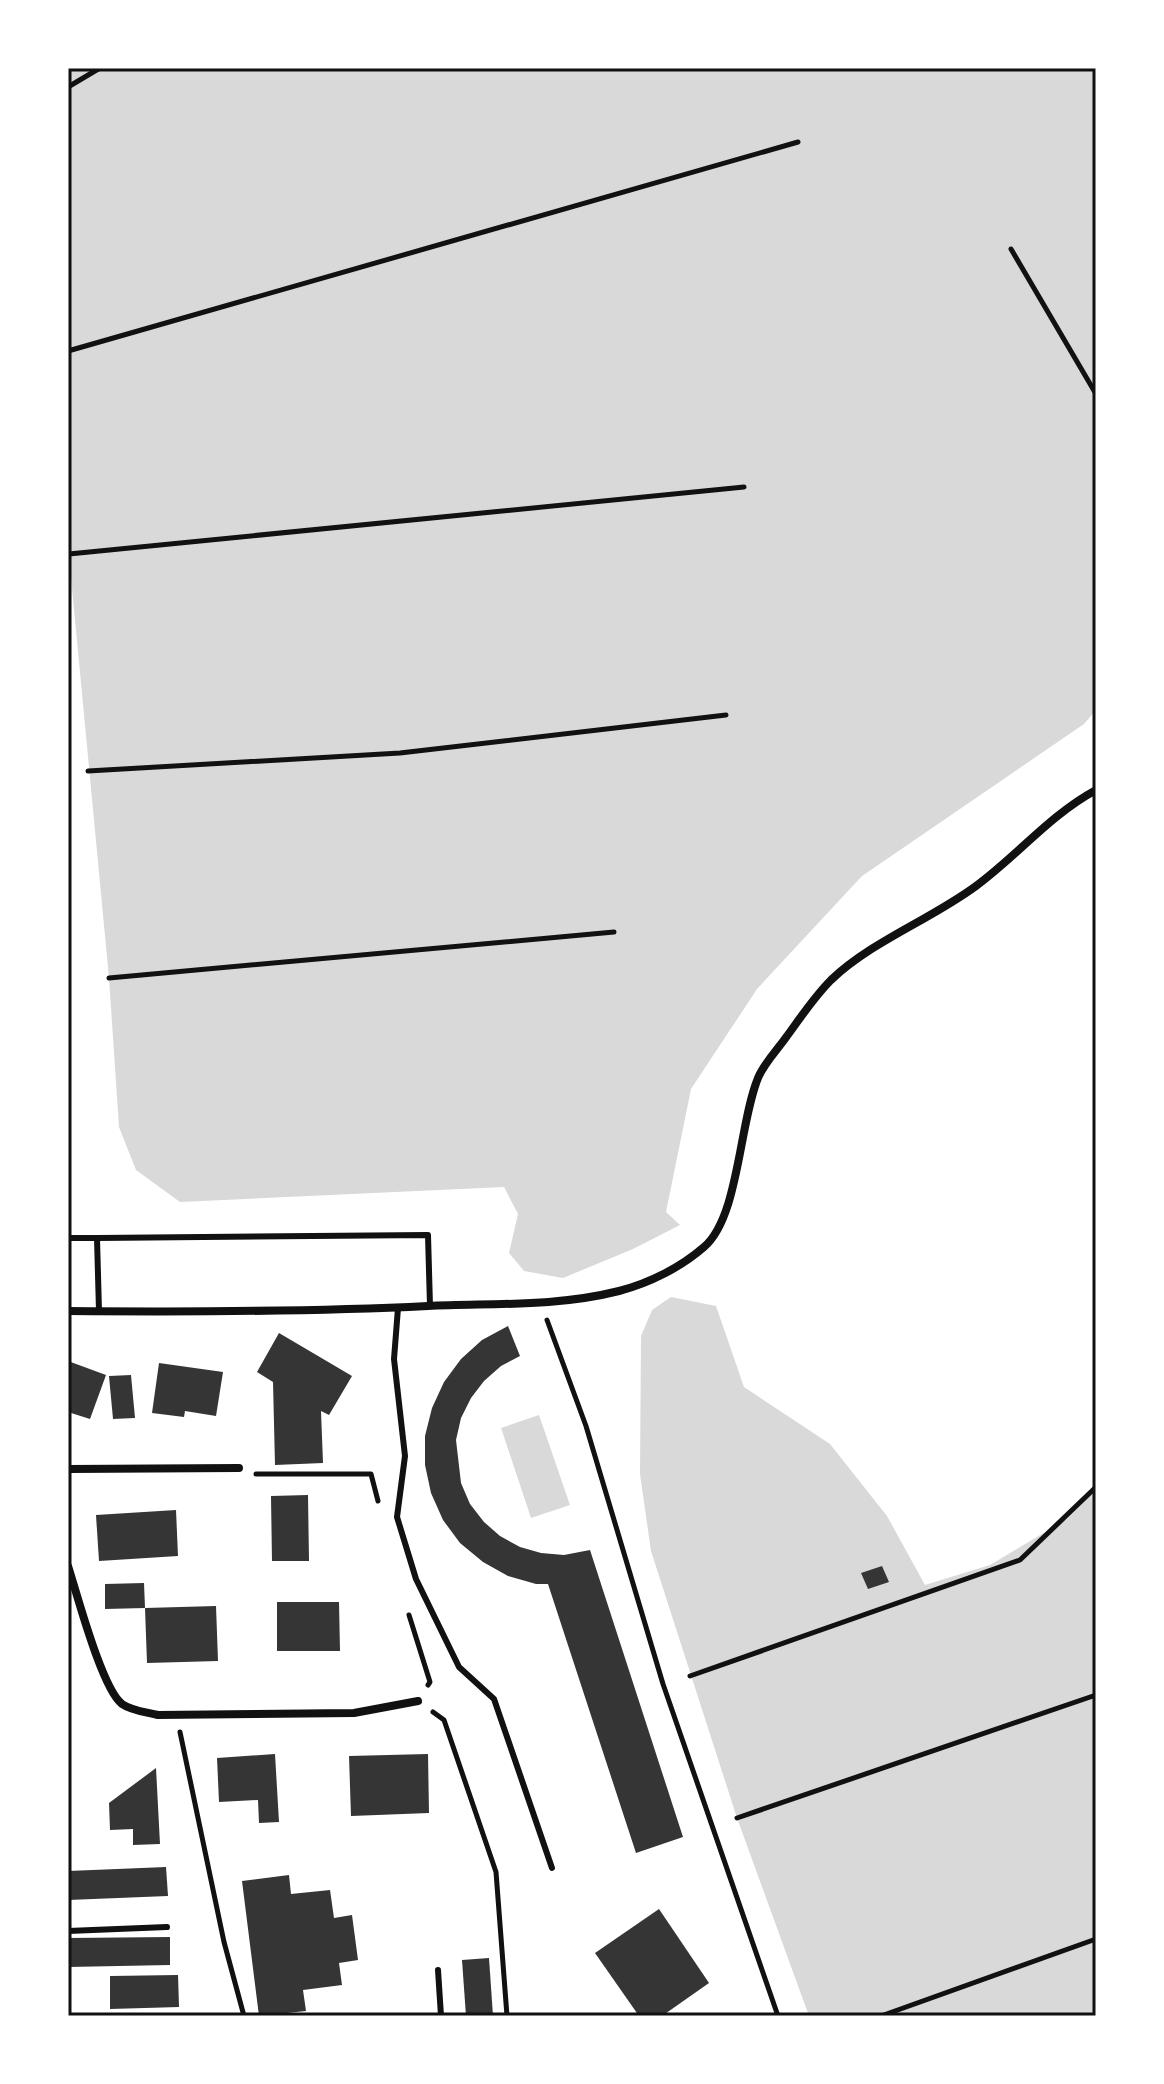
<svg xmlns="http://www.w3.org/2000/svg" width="1164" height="2084" font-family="'Playfair Display',serif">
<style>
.water{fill:#d9d9d9}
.building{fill:#353535}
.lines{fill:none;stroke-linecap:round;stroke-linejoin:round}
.path{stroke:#111;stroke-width:5}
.service{stroke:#111;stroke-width:6}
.minor{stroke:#111;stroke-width:8}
.neatline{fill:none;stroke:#111;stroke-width:3}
</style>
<rect width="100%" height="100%" fill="#fff"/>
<g class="water">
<path d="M 68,68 L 1096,68 L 1096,710 L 1084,724 L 862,876 L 757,989 L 691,1089 L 666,1212 L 680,1225 L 633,1249 L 563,1278 L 524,1271 L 509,1253 L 518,1214 L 504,1187 L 180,1202 L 136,1170 L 119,1127 L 109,978 L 68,546 Z"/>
<path d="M 671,1297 L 716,1306 L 744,1387 L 830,1444 L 887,1516 L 925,1585 L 990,1565 L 1067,1519 L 1096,1489 L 1096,2016 L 809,2016 L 737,1818 L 651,1551 L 640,1474 L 641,1336 L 652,1310 Z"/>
<path d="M 539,1415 L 570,1505 L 531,1518 L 501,1428 Z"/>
</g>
<g class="building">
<path d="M 508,1326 L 520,1356 L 501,1366 L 484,1381 L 471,1398 L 461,1418 L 456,1440 L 461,1483 L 470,1504 L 484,1522 L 500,1536 L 520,1547 L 541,1553 L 564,1555 L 590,1550 L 683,1837 L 636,1853 L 548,1584 L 536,1584 L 508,1576 L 483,1562 L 460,1543 L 443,1520 L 431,1493 L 425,1465 L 425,1436 L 432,1408 L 444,1382 L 461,1359 L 482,1340 Z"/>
<path d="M 279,1333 L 352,1376 L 329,1415 L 321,1411 L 323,1463 L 275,1465 L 273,1382 L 257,1372 Z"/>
<path d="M 68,1361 L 106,1375 L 90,1419 L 68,1412 Z"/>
<path d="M 159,1363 L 223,1372 L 216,1416 L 185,1411 L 184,1417 L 152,1413 Z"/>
<path d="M 131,1375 L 135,1418 L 113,1419 L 109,1376 Z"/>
<path d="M 308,1495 L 309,1561 L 272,1561 L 271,1496 Z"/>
<path d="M 176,1510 L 178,1556 L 99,1561 L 96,1515 Z"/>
<path d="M 882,1566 L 889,1582 L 868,1589 L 861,1573 Z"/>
<path d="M 144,1583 L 145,1608 L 105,1609 L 105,1584 Z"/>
<path d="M 277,1602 L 339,1602 L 340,1651 L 277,1651 Z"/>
<path d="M 216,1606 L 218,1661 L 147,1663 L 145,1608 Z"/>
<path d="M 275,1754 L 279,1822 L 259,1823 L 258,1800 L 219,1802 L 217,1758 Z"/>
<path d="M 428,1754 L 429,1813 L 351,1816 L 349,1756 Z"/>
<path d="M 156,1768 L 160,1844 L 133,1845 L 133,1829 L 110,1830 L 109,1803 Z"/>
<path d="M 166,1867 L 168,1896 L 68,1900 L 68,1871 Z"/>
<path d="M 289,1875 L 291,1894 L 330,1890 L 334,1918 L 352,1915 L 358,1960 L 339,1963 L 342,1985 L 303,1990 L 306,2011 L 259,2016 L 242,1881 Z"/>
<path d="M 659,1909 L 709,1983 L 662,2016 L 639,2016 L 595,1953 Z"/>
<path d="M 170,1937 L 170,1965 L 68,1967 L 68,1938 Z"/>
<path d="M 489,1958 L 493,2016 L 466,2016 L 462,1960 Z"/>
<path d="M 178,1975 L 179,2007 L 110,2009 L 110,1976 Z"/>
</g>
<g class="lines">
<g class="path">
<path d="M 68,87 L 100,68"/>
<path d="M 1011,249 L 1096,394"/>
<path d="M 68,351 L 798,142"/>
<path d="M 69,554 L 744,487"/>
<path d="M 88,771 L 400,753 L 726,715"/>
<path d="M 109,978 L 614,932"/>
<path d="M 547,1320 L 586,1426 L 663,1684 L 778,2016"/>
<path d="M 256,1474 L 371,1474 L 378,1501"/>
<path d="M 409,1615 L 430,1682 L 428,1685"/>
<path d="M 690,1676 L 1020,1560 L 1096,1487"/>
<path d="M 433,1712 L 444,1720 L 496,1872 L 507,2016"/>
<path d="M 180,1732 L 224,1942 L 244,2016"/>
<path d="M 737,1818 L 1096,1695"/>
<path d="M 881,2016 L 1096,1939"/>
</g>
<g class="service">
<path d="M 68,1238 L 97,1238"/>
<path d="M 398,1308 L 394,1359 L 405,1456 L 397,1517 L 416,1579 L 459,1667 L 494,1699 L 552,1868"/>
<path d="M 99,1311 L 97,1238 L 428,1235 L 430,1306"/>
<path d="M 68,1931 L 167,1927"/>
<path d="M 438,1970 L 441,2016"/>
</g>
<g class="minor">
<path d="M 68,1311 C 188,1312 308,1312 428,1306 C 492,1303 556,1307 619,1291 C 650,1283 681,1267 704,1247 C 739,1217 739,1124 758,1078 C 764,1063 778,1049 787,1036 C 801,1017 814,997 831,980 C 872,941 930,920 976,886 C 1018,855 1050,815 1096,790"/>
<path d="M 68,1469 L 239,1468"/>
<path d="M 68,1566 C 77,1594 102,1689 122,1704 C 132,1711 146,1712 158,1715 L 354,1713 L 418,1701"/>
</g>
</g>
<rect width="1164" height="2084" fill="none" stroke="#ffffff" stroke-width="140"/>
<rect x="70" y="70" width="1024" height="1944" class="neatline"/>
</svg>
